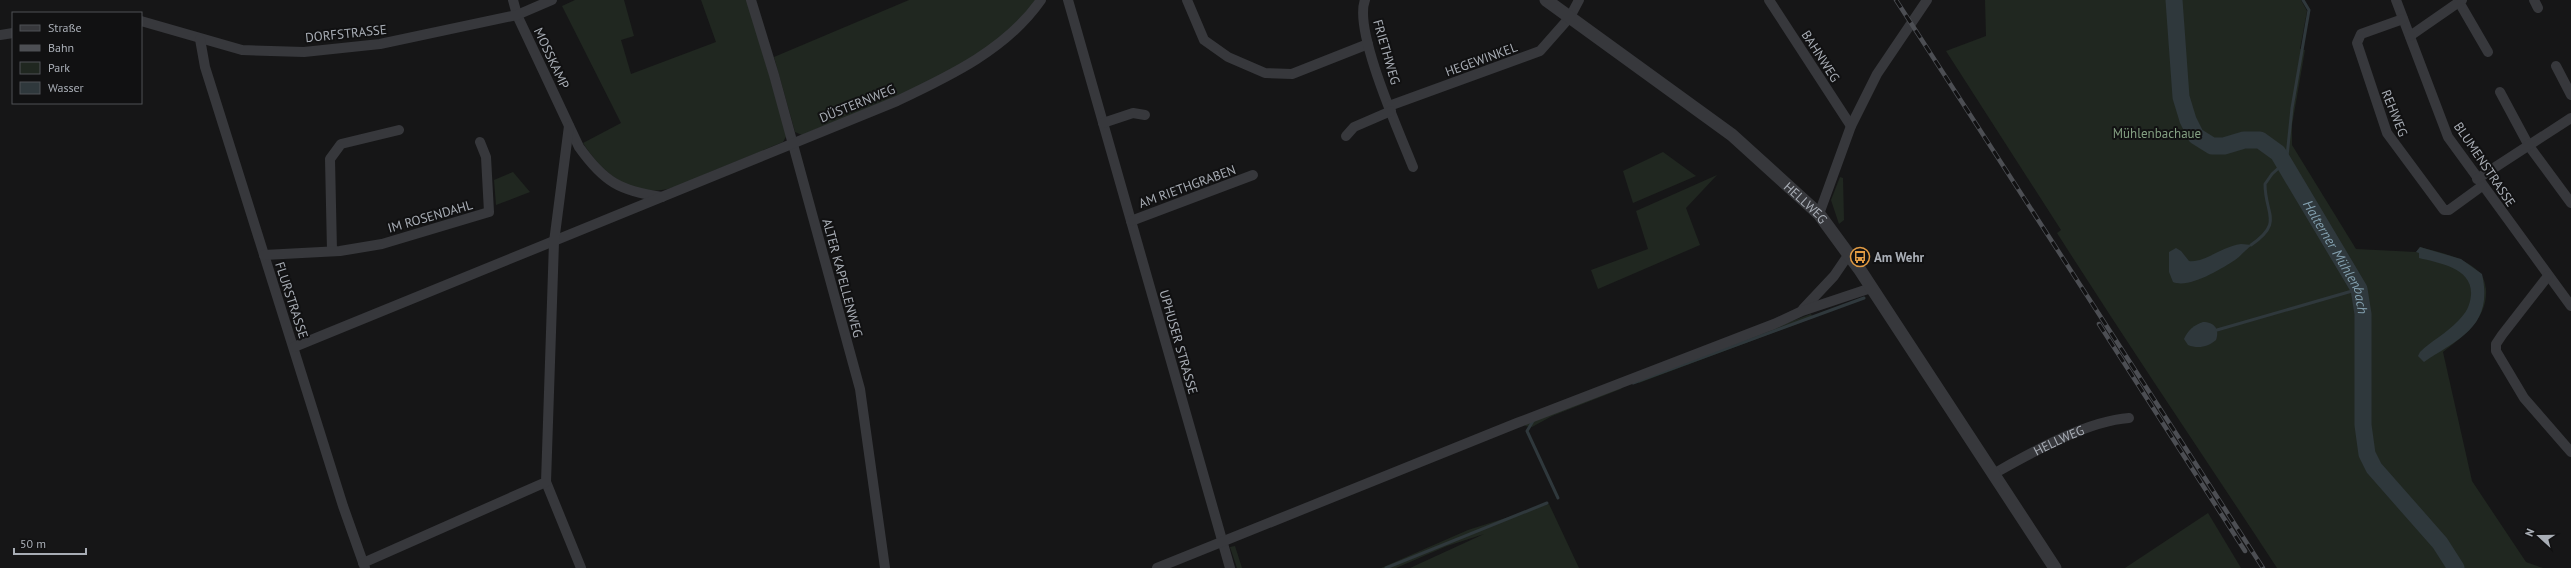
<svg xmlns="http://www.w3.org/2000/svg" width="2571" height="568" font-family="'PT Sans',sans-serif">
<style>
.green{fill:#202720}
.water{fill:#2f383c}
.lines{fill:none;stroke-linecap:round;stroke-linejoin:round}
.stream{stroke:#2f383c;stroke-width:3}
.river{stroke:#2f383c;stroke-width:17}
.minor{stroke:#37383c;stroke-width:10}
.tertiary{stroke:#37383c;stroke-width:13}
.rail-casing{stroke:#4c4e53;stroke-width:4.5}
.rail{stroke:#111112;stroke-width:3;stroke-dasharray:9;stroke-linecap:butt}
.labels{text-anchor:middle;stroke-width:4;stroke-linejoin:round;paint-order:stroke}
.street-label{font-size:13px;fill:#a9aeb6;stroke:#111112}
.park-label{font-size:13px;fill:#839f81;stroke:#111112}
.poi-label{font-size:13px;font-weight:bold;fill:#a9aeb6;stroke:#111112;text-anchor:start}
.water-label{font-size:14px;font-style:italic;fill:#829fae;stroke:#111112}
</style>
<rect width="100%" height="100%" fill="#161617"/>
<g class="green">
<path d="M 575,0 L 624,0 L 634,36 L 621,40 L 631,74 L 716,42 L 701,0 L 747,0 L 787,135 L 783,142 C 759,152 735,162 710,172 C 697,178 684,185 671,188 C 633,199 602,173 583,143 L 621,123 L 562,6 Z"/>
<path d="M 909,0 L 1037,0 C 982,75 883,101 802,135 L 795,132 L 774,57 Z"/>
<path d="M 1985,0 L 2301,0 L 2307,11 L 2300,49 L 2305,50 L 2292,125 L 2292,145 L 2356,249 L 2416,252 L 2420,247 C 2439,252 2466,258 2479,272 C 2484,277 2485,283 2486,289 C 2488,318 2464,336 2443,352 L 2472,481 L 2526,562 L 2543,568 L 2277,568 C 2205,458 2129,346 2057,233 L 2061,230 L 1946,51 L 1986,36 Z"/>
<path d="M 1663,152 L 1696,176 L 1633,203 L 1623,171 Z"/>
<path d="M 513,172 L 530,192 L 496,205 L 494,180 Z"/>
<path d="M 1717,175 L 1686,208 L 1700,245 L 1598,289 L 1591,270 L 1648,249 L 1636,211 Z"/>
<path d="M 1840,177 L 1843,178 L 1844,220 L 1839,224 L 1831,200 Z"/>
<path d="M 1811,314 L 1813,318 L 1639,383 L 1637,379 Z"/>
<path d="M 1624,385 L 1621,389 L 1552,416 L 1532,427 L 1525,426 L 1527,422 Z"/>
<path d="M 1549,504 L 1579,568 L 1410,568 L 1484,534 L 1447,546 L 1396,568 L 1381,568 L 1468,530 Z"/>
<path d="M 2208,513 L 2241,568 L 2125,568 Z"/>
<path d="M 1235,546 L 1242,568 L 1237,568 L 1230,547 Z"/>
</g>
<g class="water">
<path d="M 2241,244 L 2252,245 C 2246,249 2241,256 2235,260 C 2221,269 2189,289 2173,282 L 2169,272 L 2169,252 L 2176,248 L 2181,251 L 2189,261 C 2205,263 2220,247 2241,244 Z"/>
<path d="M 2420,247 L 2461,259 L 2482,274 C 2494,327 2458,339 2424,362 L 2418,356 L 2420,352 C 2431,341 2447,333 2458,321 C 2466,313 2470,306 2471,295 C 2473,268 2439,263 2419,258 L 2419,253 L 2416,252 Z"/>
<path d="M 2203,322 C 2214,322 2220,329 2216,340 C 2208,347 2198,349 2188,345 L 2184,339 C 2188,330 2194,325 2203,322 Z"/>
</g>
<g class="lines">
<g class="stream">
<path d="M 2286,166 L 2292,108 L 2309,10 L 2303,0"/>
<path d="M 2251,245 C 2284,222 2265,215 2265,184 L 2272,174 L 2284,163"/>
<path d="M 2217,330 L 2359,289"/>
<path d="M 1633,383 L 1864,298"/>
<path d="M 1533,421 L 1527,431 L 1558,498"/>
<path d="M 1386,568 L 1547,503"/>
</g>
<path class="river" id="s1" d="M 2174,0 L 2181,97 L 2188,120 L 2196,136 L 2212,146 L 2224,146 L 2244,140 L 2260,140 L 2278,153 L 2359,289 L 2363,314 L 2363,425 L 2367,454 L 2374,468 L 2440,543 L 2456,568"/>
<g class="minor">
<path d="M 513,0 L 517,15 L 579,147 C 604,182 620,191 662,197"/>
<path d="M 751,0 L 774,75 L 860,389 L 885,568"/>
<path d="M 1068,0 L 1230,568"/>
<path d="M 1187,0 L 1204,40 L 1228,57 L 1265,73 L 1292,74 L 1368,44"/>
<path d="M 1365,0 C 1353,30 1400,134 1413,167"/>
<path d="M 1769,0 L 1851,126"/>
<path d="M 2396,0 L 2448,137 L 2571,306"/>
<path d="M 2534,0 L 2538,8"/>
<path d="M 2459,2 L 2488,52"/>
<path d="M 2403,19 L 2361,34 L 2357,43 L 2387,133 L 2444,210 L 2449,210 L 2482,186"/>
<path d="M 141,21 L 242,50 L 304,52 L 380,44 L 517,15 L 552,0"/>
<path d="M 0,35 L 13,33"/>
<path d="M 2410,36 L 2462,0"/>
<path d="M 200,39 L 205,67 L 343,506 L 365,568"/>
<path d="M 2556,66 L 2571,95"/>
<path d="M 2500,92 L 2529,146 L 2571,203"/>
<path d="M 1389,106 L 1540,51 L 1570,17 L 1579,0"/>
<path d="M 1103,123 L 1133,113 L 1145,115"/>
<path d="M 1346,136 L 1354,127 L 1391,111"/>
<path d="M 2477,179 L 2571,118"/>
<path d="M 1819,214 L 1851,126 L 1877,74 L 1927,0"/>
<path d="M 1131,221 L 1253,175"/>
<path d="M 332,251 L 330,159 L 341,144 L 399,130"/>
<path d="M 264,255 L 340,251 L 382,244 L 489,212 L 486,157 L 480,142"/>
<path d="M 2548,276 L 2502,335 L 2496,344 L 2496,351 L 2524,398 L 2571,452"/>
<path d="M 1803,309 L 1834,276 L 1849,254"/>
<path d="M 294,347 L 897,101 C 950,76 1007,49 1041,0"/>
<path id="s2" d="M 1993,474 C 2031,453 2086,421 2129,418"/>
<path d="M 546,482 L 581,568"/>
<path d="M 363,563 L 546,482 L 554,242 L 569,126"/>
<path d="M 1157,568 L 1517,423 L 1774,324 L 1802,311 L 1871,288"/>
</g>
<path class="tertiary" id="s3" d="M 1546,0 L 1732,135 L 1819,214 L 1860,270 L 2055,568"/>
<defs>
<g id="rail">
<path d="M 1896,0 L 2263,568"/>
<path d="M 2099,324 L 2245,551"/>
</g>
</defs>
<use href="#rail" class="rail-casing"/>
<use href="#rail" class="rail"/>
</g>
<defs>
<symbol id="bus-ring" viewBox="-11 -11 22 22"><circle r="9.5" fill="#111112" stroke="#e29b43" stroke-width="1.5"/><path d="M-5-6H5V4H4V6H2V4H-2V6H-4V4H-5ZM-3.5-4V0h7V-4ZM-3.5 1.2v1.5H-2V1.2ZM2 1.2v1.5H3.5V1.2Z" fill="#e29b43"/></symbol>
</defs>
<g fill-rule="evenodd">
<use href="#bus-ring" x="1849" y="246" width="22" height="22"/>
</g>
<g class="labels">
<g class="street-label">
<text transform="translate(346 33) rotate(-6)" y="5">DORFSTRASSE</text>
<text transform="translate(1387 52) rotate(74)" y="5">FRIETHWEG</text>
<text transform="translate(1821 56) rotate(57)" y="5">BAHNWEG</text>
<text transform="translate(552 58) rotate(65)" y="5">MOSSKAMP</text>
<text transform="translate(1481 59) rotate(-20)" y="5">HEGEWINKEL</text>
<text transform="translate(857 103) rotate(-22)" y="5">DÜSTERNWEG</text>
<text transform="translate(2395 113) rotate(68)" y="5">REHWEG</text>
<text transform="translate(2485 164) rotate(56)" y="5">BLUMENSTRASSE</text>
<text transform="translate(1187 186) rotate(-20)" y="5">AM RIETHGRABEN</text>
<text dy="5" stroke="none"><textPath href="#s3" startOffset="330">HELLWEG</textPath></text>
<text transform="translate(430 216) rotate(-16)" y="5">IM ROSENDAHL</text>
<text transform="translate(843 278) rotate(75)" y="5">ALTER KAPELLENWEG</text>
<text transform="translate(292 300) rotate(72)" y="5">FLURSTRASSE</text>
<text transform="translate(1179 342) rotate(74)" y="5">UPHUSER STRASSE</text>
<text dy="5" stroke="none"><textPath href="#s2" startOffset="74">HELLWEG</textPath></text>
</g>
<g class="park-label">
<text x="2157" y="138">Mühlenbachaue</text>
</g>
<g class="poi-label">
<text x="1874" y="262">Am Wehr</text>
</g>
<g class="water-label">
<text dy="5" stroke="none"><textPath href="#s1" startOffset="349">Halterner Mühlenbach</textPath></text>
</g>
</g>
<rect x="12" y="12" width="130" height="92" fill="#111112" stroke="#4e5054"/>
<rect x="20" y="25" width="20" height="6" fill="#37383c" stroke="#4e5054"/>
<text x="48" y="32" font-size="12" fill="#a9aeb6">Straße</text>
<rect x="20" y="45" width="20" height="6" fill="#4c4e53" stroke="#4e5054"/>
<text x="48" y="52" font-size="12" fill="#a9aeb6">Bahn</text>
<rect x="20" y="62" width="20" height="12" fill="#202720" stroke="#4e5054"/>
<text x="48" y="72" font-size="12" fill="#a9aeb6">Park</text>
<rect x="20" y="82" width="20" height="12" fill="#2f383c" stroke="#4e5054"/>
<text x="48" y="92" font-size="12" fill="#a9aeb6">Wasser</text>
<g transform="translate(2539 536) rotate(291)" stroke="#111112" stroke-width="3" paint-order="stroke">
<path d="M0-3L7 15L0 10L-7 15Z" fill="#a9aeb6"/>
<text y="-6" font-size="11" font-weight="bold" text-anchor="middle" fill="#a9aeb6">N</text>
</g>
<path d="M14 548v6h72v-6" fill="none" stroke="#a9aeb6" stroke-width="2"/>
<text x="20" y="548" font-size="12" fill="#a9aeb6" stroke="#111112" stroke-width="3" paint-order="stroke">50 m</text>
</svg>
